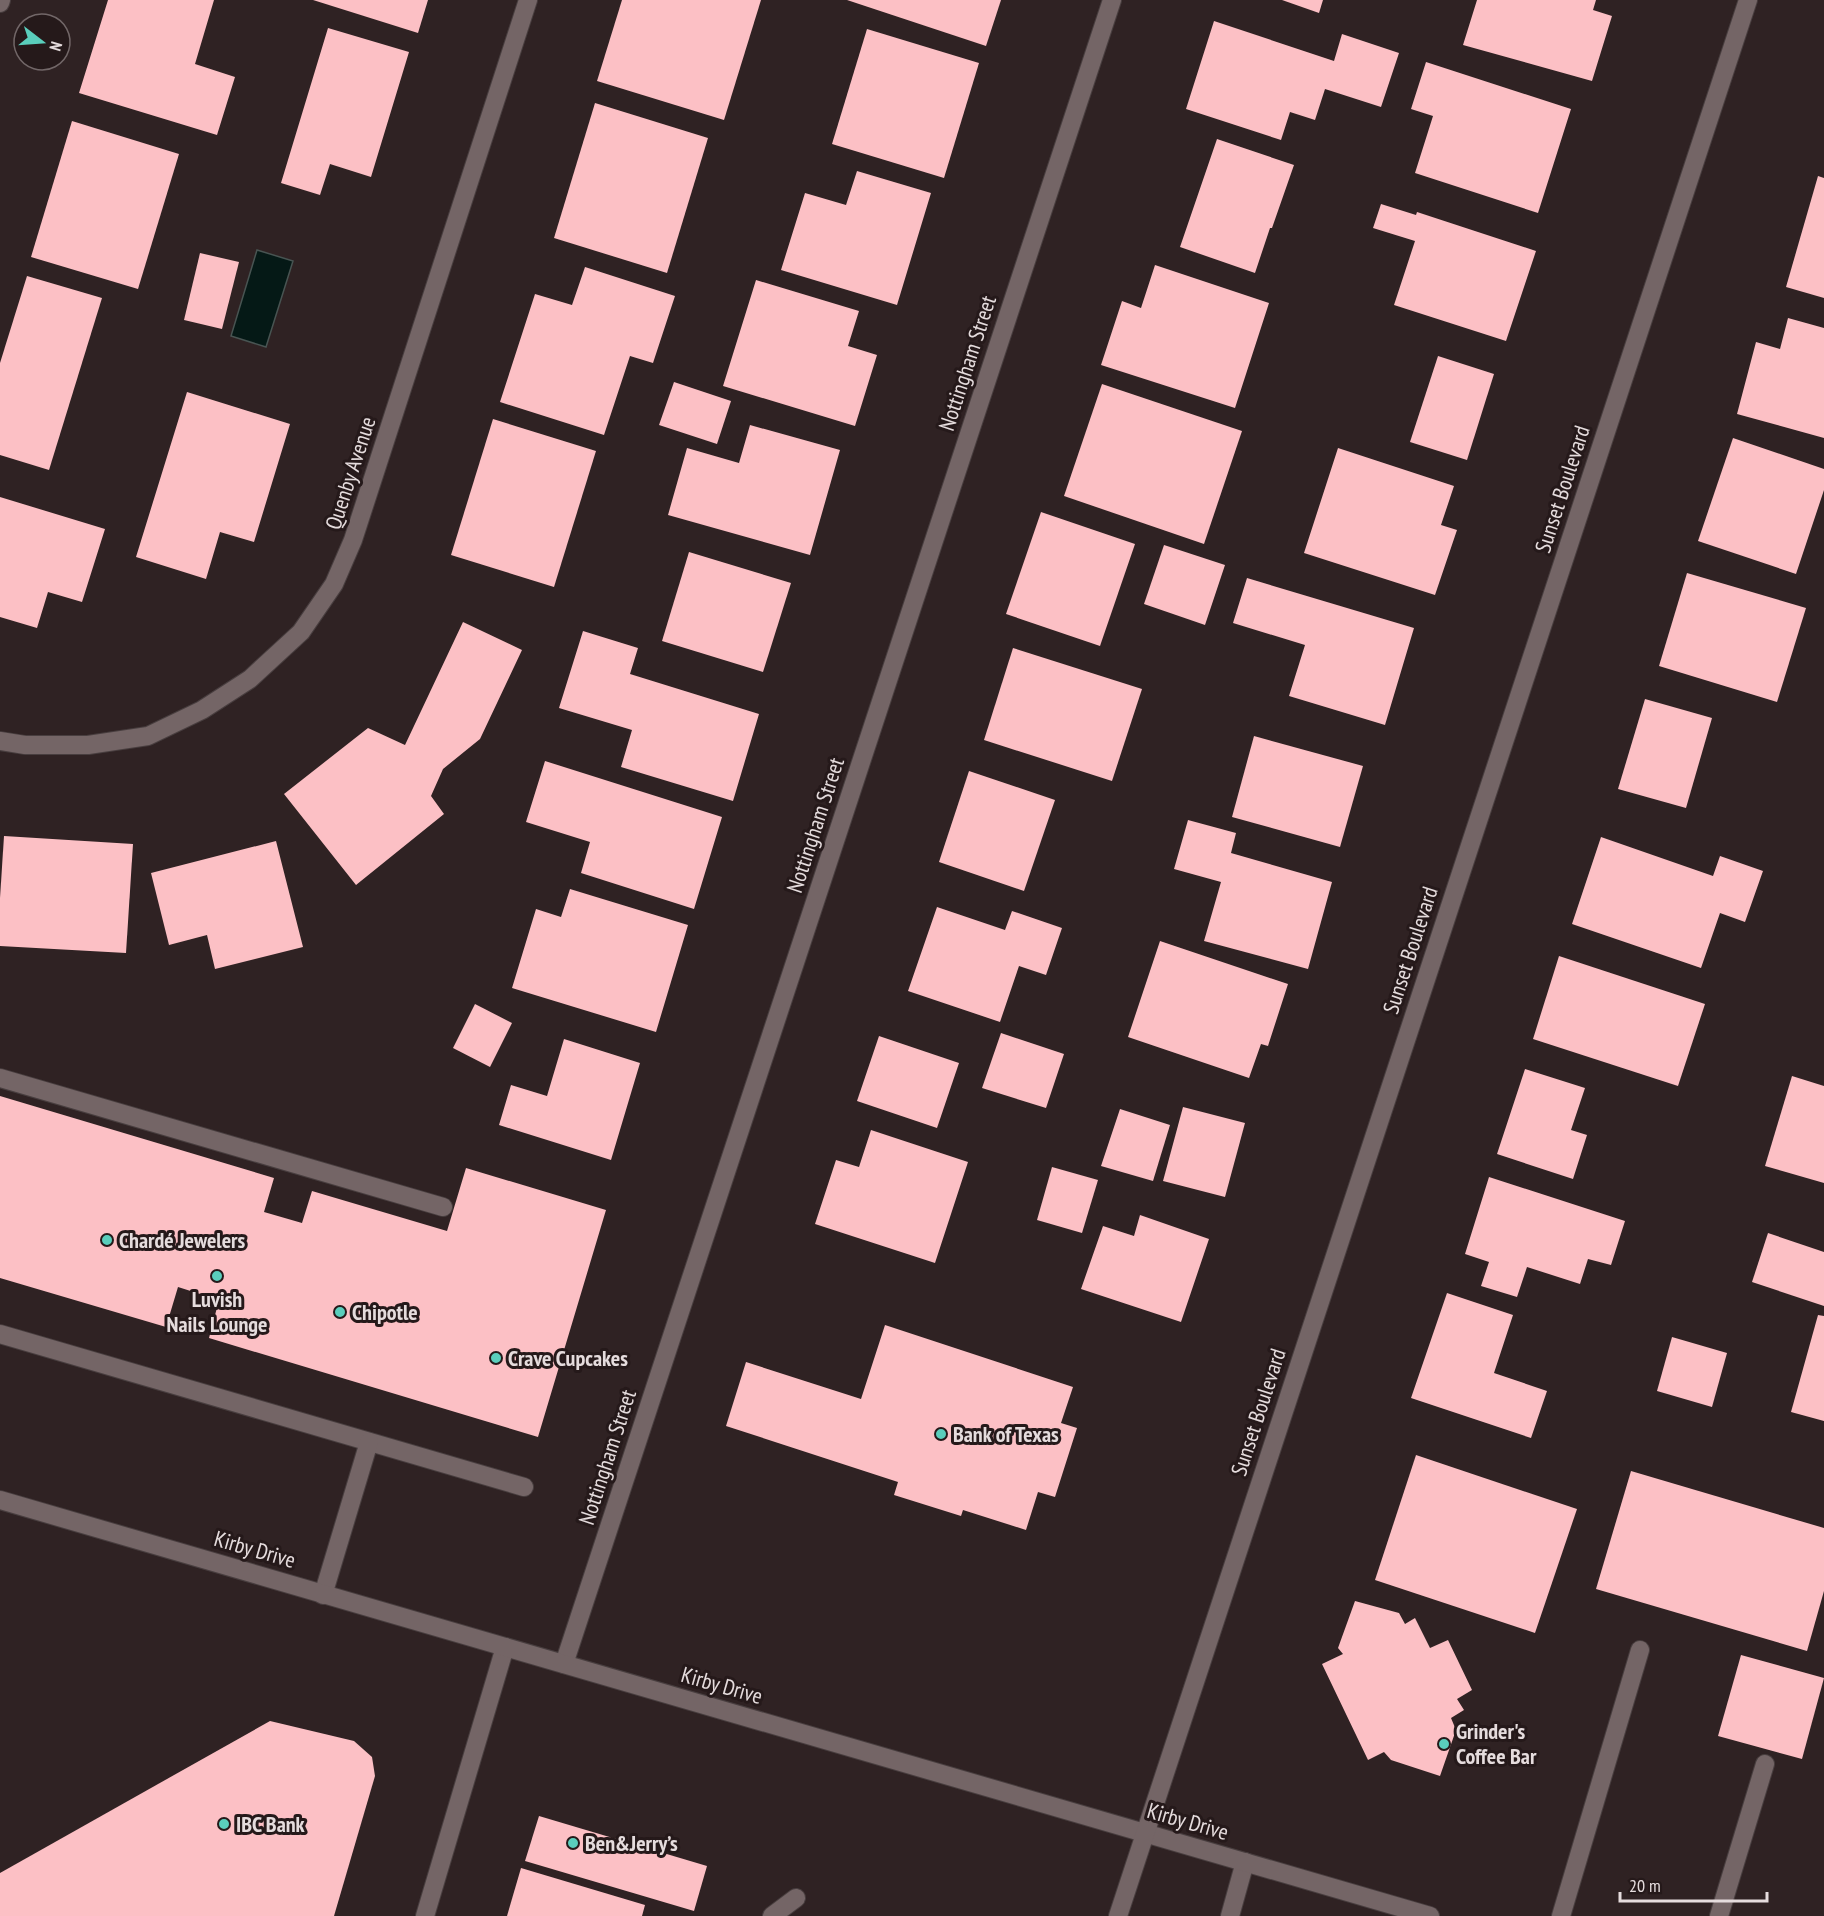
<svg xmlns="http://www.w3.org/2000/svg" width="1824" height="1916" font-family="'PT Sans Narrow',sans-serif">
<style>
.water{fill:#051916;stroke:#485452;stroke-width:1.5}
.building{fill:#fcc0c5}
.lines{fill:none;stroke-linecap:round;stroke-linejoin:round}
.lane-casing{stroke:#483e3f;stroke-width:20}
.street-casing{stroke:#483e3f;stroke-width:20}
.secondary-casing{stroke:#483e3f;stroke-width:20}
.lane{stroke:#746566;stroke-width:18}
.street{stroke:#746566;stroke-width:18}
.secondary{stroke:#746566;stroke-width:18}
.poi-dot{fill:#5acebc;stroke:#25191a;stroke-width:2}
.labels{text-anchor:middle;stroke-width:6;stroke-linejoin:round;paint-order:stroke}
.street-label{font-size:22px;fill:#e5dcdd;stroke:#25191a}
.poi-label{font-size:22px;font-weight:bold;fill:#e5dcdd;stroke:#25191a;text-anchor:start}
</style>
<rect width="100%" height="100%" fill="#2f2223"/>
<path class="water" d="M 257,250 L 293,261 L 266,347 L 231,336 Z"/>
<g class="building">
<path d="M 108,0 L 214,0 L 195,64 L 235,77 L 217,135 L 79,93 Z"/>
<path d="M 313,0 L 428,0 L 418,33 Z"/>
<path d="M 622,0 L 761,0 L 724,120 L 597,81 Z"/>
<path d="M 847,0 L 1001,0 L 986,46 Z"/>
<path d="M 1282,0 L 1323,0 L 1319,13 Z"/>
<path d="M 1477,0 L 1596,0 L 1593,10 L 1612,16 L 1592,81 L 1463,45 Z"/>
<path d="M 1214,21 L 1334,61 L 1342,34 L 1399,53 L 1381,107 L 1325,89 L 1315,120 L 1290,112 L 1281,140 L 1186,109 Z"/>
<path d="M 328,28 L 409,52 L 371,177 L 330,164 L 320,195 L 281,183 Z"/>
<path d="M 867,29 L 979,63 L 944,178 L 832,144 Z"/>
<path d="M 1426,62 L 1571,109 L 1538,213 L 1415,173 L 1433,116 L 1411,109 Z"/>
<path d="M 595,103 L 708,138 L 667,273 L 554,238 Z"/>
<path d="M 72,121 L 179,154 L 138,289 L 31,257 Z"/>
<path d="M 1217,139 L 1294,165 L 1272,228 L 1270,228 L 1255,273 L 1180,247 Z"/>
<path d="M 857,171 L 931,193 L 897,305 L 781,270 L 805,193 L 846,205 Z"/>
<path d="M 1818,176 L 1824,178 L 1824,298 L 1786,287 Z"/>
<path d="M 1381,204 L 1416,215 L 1417,212 L 1536,251 L 1506,341 L 1394,305 L 1415,241 L 1373,228 Z"/>
<path d="M 200,253 L 239,262 L 222,329 L 184,320 Z"/>
<path d="M 1155,265 L 1269,303 L 1235,408 L 1101,365 L 1122,301 L 1141,308 Z"/>
<path d="M 585,267 L 675,296 L 653,363 L 630,356 L 604,435 L 500,402 L 535,294 L 572,305 Z"/>
<path d="M 27,276 L 102,298 L 49,470 L 0,455 L 0,363 Z"/>
<path d="M 756,280 L 859,311 L 848,346 L 877,355 L 855,426 L 723,386 Z"/>
<path d="M 1788,318 L 1824,328 L 1824,438 L 1737,414 L 1756,342 L 1780,349 Z"/>
<path d="M 1438,356 L 1494,374 L 1467,460 L 1410,442 Z"/>
<path d="M 674,382 L 731,401 L 717,444 L 659,425 Z"/>
<path d="M 1102,384 L 1242,431 L 1204,544 L 1064,496 Z"/>
<path d="M 187,392 L 290,424 L 254,542 L 220,532 L 206,579 L 136,557 Z"/>
<path d="M 493,419 L 596,451 L 554,587 L 451,555 Z"/>
<path d="M 750,425 L 840,450 L 810,555 L 668,515 L 687,448 L 739,463 Z"/>
<path d="M 1733,438 L 1824,469 L 1824,490 L 1796,574 L 1698,541 Z"/>
<path d="M 1338,448 L 1454,486 L 1441,525 L 1457,530 L 1435,595 L 1304,553 Z"/>
<path d="M 0,497 L 105,529 L 82,602 L 48,592 L 37,628 L 0,617 Z"/>
<path d="M 1041,512 L 1135,544 L 1100,646 L 1006,614 Z"/>
<path d="M 1164,545 L 1225,565 L 1205,625 L 1144,604 Z"/>
<path d="M 689,552 L 791,583 L 763,672 L 662,641 Z"/>
<path d="M 1687,573 L 1806,608 L 1777,702 L 1659,666 Z"/>
<path d="M 1247,578 L 1414,628 L 1385,725 L 1289,696 L 1305,645 L 1233,623 Z"/>
<path d="M 463,622 L 522,650 L 480,739 L 443,769 L 431,796 L 444,814 L 356,885 L 284,794 L 368,728 L 405,745 Z"/>
<path d="M 583,631 L 638,648 L 630,674 L 759,714 L 733,801 L 621,767 L 632,730 L 559,708 Z"/>
<path d="M 1013,648 L 1142,689 L 1112,781 L 984,740 Z"/>
<path d="M 1645,699 L 1712,718 L 1686,808 L 1618,789 Z"/>
<path d="M 1254,736 L 1363,766 L 1340,847 L 1232,817 Z"/>
<path d="M 545,761 L 722,817 L 694,909 L 581,873 L 590,842 L 526,822 Z"/>
<path d="M 969,771 L 1055,800 L 1024,891 L 939,862 Z"/>
<path d="M 1188,820 L 1236,833 L 1231,853 L 1332,882 L 1308,969 L 1204,941 L 1221,882 L 1174,869 Z"/>
<path d="M 4,836 L 133,844 L 126,953 L 0,946 L 0,898 Z"/>
<path d="M 1601,837 L 1713,876 L 1720,856 L 1763,871 L 1745,922 L 1720,913 L 1701,968 L 1572,924 Z"/>
<path d="M 276,841 L 303,947 L 215,969 L 207,935 L 169,945 L 151,873 Z"/>
<path d="M 570,889 L 688,925 L 656,1032 L 512,988 L 536,909 L 561,917 Z"/>
<path d="M 937,907 L 1005,930 L 1012,911 L 1062,928 L 1046,975 L 1019,966 L 1000,1022 L 908,991 Z"/>
<path d="M 1160,941 L 1288,984 L 1268,1046 L 1261,1044 L 1249,1078 L 1128,1037 Z"/>
<path d="M 1559,956 L 1705,1004 L 1678,1086 L 1533,1039 Z"/>
<path d="M 475,1004 L 512,1023 L 490,1067 L 453,1048 Z"/>
<path d="M 1001,1033 L 1064,1054 L 1046,1108 L 982,1088 Z"/>
<path d="M 879,1036 L 959,1063 L 937,1128 L 857,1101 Z"/>
<path d="M 564,1039 L 640,1063 L 611,1160 L 499,1125 L 511,1085 L 547,1096 Z"/>
<path d="M 1525,1069 L 1585,1088 L 1571,1130 L 1587,1135 L 1573,1179 L 1497,1154 Z"/>
<path d="M 1792,1076 L 1824,1086 L 1824,1183 L 1765,1166 Z"/>
<path d="M 0,1096 L 274,1178 L 264,1212 L 302,1223 L 312,1191 L 447,1231 L 466,1168 L 606,1210 L 538,1437 L 209,1338 L 219,1300 L 178,1287 L 166,1327 L 0,1278 Z"/>
<path d="M 1183,1107 L 1245,1123 L 1225,1197 L 1163,1181 Z"/>
<path d="M 1120,1109 L 1170,1125 L 1153,1181 L 1101,1166 Z"/>
<path d="M 871,1130 L 968,1162 L 935,1263 L 815,1224 L 836,1160 L 859,1167 Z"/>
<path d="M 1052,1167 L 1098,1180 L 1082,1233 L 1037,1220 Z"/>
<path d="M 1489,1177 L 1625,1221 L 1611,1265 L 1588,1259 L 1580,1284 L 1527,1267 L 1517,1297 L 1481,1286 L 1489,1262 L 1465,1254 Z"/>
<path d="M 1140,1215 L 1209,1239 L 1181,1322 L 1081,1289 L 1103,1226 L 1134,1236 Z"/>
<path d="M 1768,1233 L 1824,1252 L 1824,1306 L 1752,1282 Z"/>
<path d="M 1447,1293 L 1513,1315 L 1494,1373 L 1547,1391 L 1531,1438 L 1411,1398 Z"/>
<path d="M 1818,1315 L 1824,1316 L 1824,1421 L 1791,1412 Z"/>
<path d="M 885,1325 L 1073,1387 L 1061,1423 L 1077,1428 L 1055,1497 L 1038,1492 L 1026,1530 L 963,1510 L 961,1516 L 894,1495 L 898,1482 L 726,1426 L 746,1362 L 861,1399 Z"/>
<path d="M 1672,1337 L 1727,1353 L 1712,1407 L 1657,1391 Z"/>
<path d="M 1416,1455 L 1577,1509 L 1535,1633 L 1375,1580 Z"/>
<path d="M 1631,1471 L 1824,1528 L 1824,1591 L 1807,1651 L 1596,1589 Z"/>
<path d="M 1355,1601 L 1399,1613 L 1405,1624 L 1415,1618 L 1430,1648 L 1448,1640 L 1472,1690 L 1457,1699 L 1464,1710 L 1451,1718 L 1456,1730 L 1440,1776 L 1391,1760 L 1384,1752 L 1368,1760 L 1322,1664 L 1343,1654 L 1338,1648 Z"/>
<path d="M 1741,1655 L 1824,1678 L 1802,1759 L 1718,1736 Z"/>
<path d="M 270,1721 L 354,1741 L 372,1757 L 375,1776 L 334,1916 L 0,1916 L 0,1873 Z"/>
<path d="M 539,1816 L 707,1866 L 694,1911 L 525,1861 Z"/>
<path d="M 521,1868 L 645,1905 L 642,1916 L 507,1916 Z"/>
</g>
<g class="lines">
<defs>
<g id="lane">
<path d="M 0,1078 L 443,1207"/>
<path d="M 0,1334 L 524,1487"/>
<path d="M 323,1595 L 369,1442"/>
<path d="M 772,1916 L 796,1898"/>
<path d="M 1230,1916 L 1245,1862"/>
<path d="M 1561,1916 L 1640,1650"/>
<path d="M 1719,1916 L 1765,1764"/>
</g>
<g id="street">
<path d="M 0,3 L 1,0"/>
<path d="M 0,741 L 25,745 L 88,745 L 148,736 L 202,710 L 250,679 L 301,632 L 334,584 L 353,540 L 528,0"/>
<path d="M 564,1664 L 1112,0"/>
<path d="M 425,1916 L 505,1647"/>
</g>
<g id="secondary">
<path d="M 0,1500 L 1430,1916"/>
<path d="M 1118,1916 L 1748,0"/>
</g>
</defs>
<use href="#lane" class="lane-casing"/>
<use href="#street" class="street-casing"/>
<use href="#secondary" class="secondary-casing"/>
<use href="#lane" class="lane"/>
<use href="#street" class="street"/>
<use href="#secondary" class="secondary"/>
</g>
<g class="poi-dot">
<circle cx="107" cy="1240" r="6"/>
<circle cx="217" cy="1276" r="6"/>
<circle cx="340" cy="1312" r="6"/>
<circle cx="496" cy="1358" r="6"/>
<circle cx="941" cy="1434" r="6"/>
<circle cx="1444" cy="1744" r="6"/>
<circle cx="224" cy="1824" r="6"/>
<circle cx="573" cy="1843" r="6"/>
</g>
<g class="labels">
<g class="street-label">
<text transform="translate(967 363) rotate(-72)" y="8">Nottingham Street</text>
<text transform="translate(350 473) rotate(-72)" y="8">Quenby Avenue</text>
<text transform="translate(1562 489) rotate(-72)" y="8">Sunset Boulevard</text>
<text transform="translate(815 825) rotate(-72)" y="8">Nottingham Street</text>
<text transform="translate(1410 950) rotate(-72)" y="8">Sunset Boulevard</text>
<text transform="translate(1258 1412) rotate(-72)" y="8">Sunset Boulevard</text>
<text transform="translate(607 1457) rotate(-72)" y="8">Nottingham Street</text>
<text transform="translate(255 1549) rotate(16)" y="8">Kirby Drive</text>
<text transform="translate(722 1685) rotate(16)" y="8">Kirby Drive</text>
<text transform="translate(1188 1821) rotate(16)" y="8">Kirby Drive</text>
</g>
<g class="poi-label">
<text x="119" y="1248">Chardé Jewelers</text>
<text x="217" y="1307" text-anchor="middle">Luvish<tspan x="217" dy="25">Nails Lounge</tspan></text>
<text x="352" y="1320">Chipotle</text>
<text x="508" y="1366">Crave Cupcakes</text>
<text x="953" y="1442">Bank of Texas</text>
<text x="1456" y="1739">Grinder's<tspan x="1456" dy="25">Coffee Bar</tspan></text>
<text x="236" y="1832">IBC Bank</text>
<text x="585" y="1851">Ben&amp;Jerry’s</text>
</g>
</g>
<g transform="translate(42 42) rotate(107)"><circle r="28" fill="#25191a" stroke="#726768" stroke-width="1.5"/>
<path d="M0-4.5L10 22L0 15L-10 22Z" fill="#5acebc"/>
<text y="-9" font-size="16" font-weight="bold" text-anchor="middle" fill="#e5dcdd">N</text>
</g>
<path d="M1620 1892v9h147v-9" fill="none" stroke="#e5dcdd" stroke-width="3"/>
<text x="1629" y="1892" font-size="18" fill="#e5dcdd" stroke="#25191a" stroke-width="4.5" paint-order="stroke">20 m</text>
</svg>
